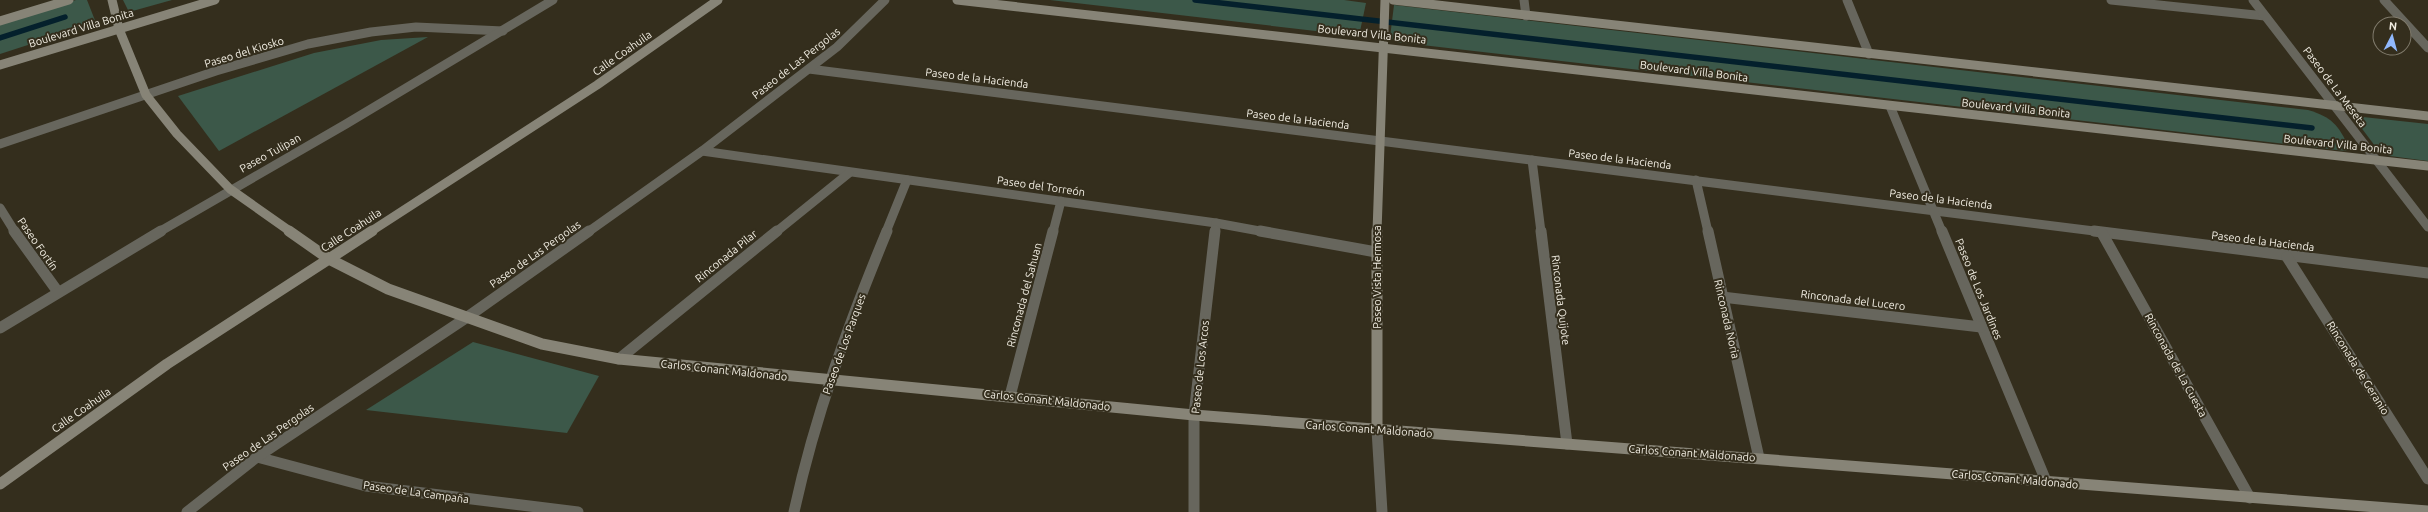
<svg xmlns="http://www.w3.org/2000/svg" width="2428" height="512" font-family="Ubuntu,sans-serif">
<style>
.green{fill:#3c5849}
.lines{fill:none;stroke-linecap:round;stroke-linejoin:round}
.stream{stroke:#04202c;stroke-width:5.5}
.street-far1{stroke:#67665d;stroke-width:9}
.street{stroke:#67665d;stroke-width:11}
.secondary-far1{stroke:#878477;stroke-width:9}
.secondary{stroke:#878477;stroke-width:11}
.labels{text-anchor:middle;stroke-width:4;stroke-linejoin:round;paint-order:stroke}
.street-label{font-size:11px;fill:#f2eee3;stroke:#342e1d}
</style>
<rect width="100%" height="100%" fill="#342e1d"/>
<!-- green -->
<g class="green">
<polygon points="76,0 87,0 96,23 0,54 0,23"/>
<polygon points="123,0 172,0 129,12"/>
<polygon points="1050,0 1344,0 1366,3 1359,36"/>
<path d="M1394 5 2308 110C2332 117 2338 125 2349 147L2346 151 1396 42 1390 37Z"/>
<polygon points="428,37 219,151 178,96 314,53 381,40"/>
<polygon points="2363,117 2428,124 2428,161 2390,156 2378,150 2357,122"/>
<polygon points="473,342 599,376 567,433 366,410"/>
</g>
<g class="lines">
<!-- stream -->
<g class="stream">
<polyline points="1195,0 2312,128"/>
<polyline points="0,38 65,17"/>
</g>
<!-- street-far1 -->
<g class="street-far1">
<polyline points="1524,0 1526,16"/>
<polyline points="1847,0 1869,54"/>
<polyline points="2111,0 2265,16"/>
<polyline points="2253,0 2428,227"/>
<polyline points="2384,0 2428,48"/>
<polyline points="809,69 2102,232"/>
<polyline points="1890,106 1942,232"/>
<polyline points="0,144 216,71 308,44 371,32 416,27 503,31"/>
<polyline points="702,151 1216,223 1265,232"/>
<polyline points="1532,160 1541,232"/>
<polyline points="1696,180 1708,232"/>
<polyline points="0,208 15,232"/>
<polyline points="159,232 346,124 553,0"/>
<polyline points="588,232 702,151 837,47 885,0"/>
<polyline points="776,232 849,173"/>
<polyline points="886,232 907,180"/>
<polyline points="1053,232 1061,201"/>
<polyline points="1215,232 1216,223"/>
</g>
<!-- street -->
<g class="street">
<polyline points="14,231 58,292"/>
<polyline points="1260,231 1376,252"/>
<polyline points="1541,231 1567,444"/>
<polyline points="1708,231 1759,458"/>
<polyline points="1942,231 2046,481"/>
<polyline points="2094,231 2428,273"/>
<polyline points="2102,233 2250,498"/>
<polyline points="2287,257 2428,479"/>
<polyline points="1722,297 1981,327"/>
<polyline points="0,328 161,231"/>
<polyline points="619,359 777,231"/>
<polyline points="1010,396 1053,231"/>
<polyline points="1377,430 1382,512"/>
<polyline points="257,457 366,486 578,512"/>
<polyline points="187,512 257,457 466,318 589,231"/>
<path d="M794 512C815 415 849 323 887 231"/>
<polyline points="1194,512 1194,415 1215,231"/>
</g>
<!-- secondary-far1 -->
<g class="secondary-far1">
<polyline points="112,0 119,29 146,95 177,134 230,189 291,232"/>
<polyline points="957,0 2428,166"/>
<polyline points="1393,0 2428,116"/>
<polyline points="0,21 69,0"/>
<polyline points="0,65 215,0"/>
<polyline points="370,232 597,85 718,0"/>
<polyline points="1377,232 1385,0"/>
</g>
<!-- secondary -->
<g class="secondary">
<polyline points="289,231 329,259 388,289 542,344 619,359 1194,415 2428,511"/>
<polyline points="1377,231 1377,430"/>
<polyline points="0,484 167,364 372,231"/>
</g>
</g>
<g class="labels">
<!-- street labels -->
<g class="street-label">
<text transform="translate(81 28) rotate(-17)" y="4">Boulevard Villa Bonita</text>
<text transform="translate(1372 34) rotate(6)" y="4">Boulevard Villa Bonita</text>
<text transform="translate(244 52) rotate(-17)" y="4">Paseo del Kiosko</text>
<text transform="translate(622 53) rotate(-35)" y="4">Calle Coahuila</text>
<text transform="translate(796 63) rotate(-38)" y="4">Paseo de Las Pergolas</text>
<text transform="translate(1694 71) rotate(7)" y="4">Boulevard Villa Bonita</text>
<text transform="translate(977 78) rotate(7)" y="4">Paseo de la Hacienda</text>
<text transform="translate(2335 87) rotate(53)" y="4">Paseo de La Meseta</text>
<text transform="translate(2016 108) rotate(6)" y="4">Boulevard Villa Bonita</text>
<text transform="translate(1298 119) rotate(7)" y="4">Paseo de la Hacienda</text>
<text transform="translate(2338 144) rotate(6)" y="4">Boulevard Villa Bonita</text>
<text transform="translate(270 153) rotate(-29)" y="4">Paseo Tulipan</text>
<text transform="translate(1620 159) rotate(7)" y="4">Paseo de la Hacienda</text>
<text transform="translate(1041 186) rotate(8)" y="4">Paseo del Torreón</text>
<text transform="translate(1941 199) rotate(7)" y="4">Paseo de la Hacienda</text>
<text transform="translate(351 230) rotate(-33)" y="4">Calle Coahuila</text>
<text transform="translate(2263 241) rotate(7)" y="4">Paseo de la Hacienda</text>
<text transform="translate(38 244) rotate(55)" y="4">Paseo Fortín</text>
<text transform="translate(535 254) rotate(-35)" y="4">Paseo de Las Pergolas</text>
<text transform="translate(726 256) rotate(-39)" y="4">Rinconada Pilar</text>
<text transform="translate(1377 277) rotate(-90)" y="4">Paseo Vista Hermosa</text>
<text transform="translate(1979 289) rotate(68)" y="4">Paseo de Los Jardines</text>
<text transform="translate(1024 295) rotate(-75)" y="4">Rinconada del Sahuan</text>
<text transform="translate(1561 300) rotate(83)" y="4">Rinconada Quijote</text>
<text transform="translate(1853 300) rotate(7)" y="4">Rinconada del Lucero</text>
<text transform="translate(1727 319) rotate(77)" y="4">Rinconada Noria</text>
<text transform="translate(844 344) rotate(-70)" y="4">Paseo de Los Parques</text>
<text transform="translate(2176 365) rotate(61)" y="4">Rinconada de La Cuesta</text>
<text transform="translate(1200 367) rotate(-84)" y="4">Paseo de Los Arcos</text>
<text transform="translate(2358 368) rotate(58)" y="4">Rinconada de Geranio</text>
<text transform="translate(724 370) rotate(6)" y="4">Carlos Conant Maldonado</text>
<text transform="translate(1047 400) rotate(6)" y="4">Carlos Conant Maldonado</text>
<text transform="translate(81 410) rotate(-35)" y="4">Calle Coahuila</text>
<text transform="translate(1369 429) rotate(4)" y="4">Carlos Conant Maldonado</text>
<text transform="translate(268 437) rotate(-35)" y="4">Paseo de Las Pergolas</text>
<text transform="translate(1692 453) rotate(4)" y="4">Carlos Conant Maldonado</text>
<text transform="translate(2015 479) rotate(5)" y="4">Carlos Conant Maldonado</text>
<text transform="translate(416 492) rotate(8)" y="4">Paseo de La Campaña</text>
</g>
</g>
<!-- north arrow -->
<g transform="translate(2392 36) rotate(6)"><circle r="19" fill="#342e1d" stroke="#807b6c"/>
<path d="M0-3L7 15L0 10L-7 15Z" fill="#90b8fd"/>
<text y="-6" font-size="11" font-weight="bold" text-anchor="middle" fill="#f2eee3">N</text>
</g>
</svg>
